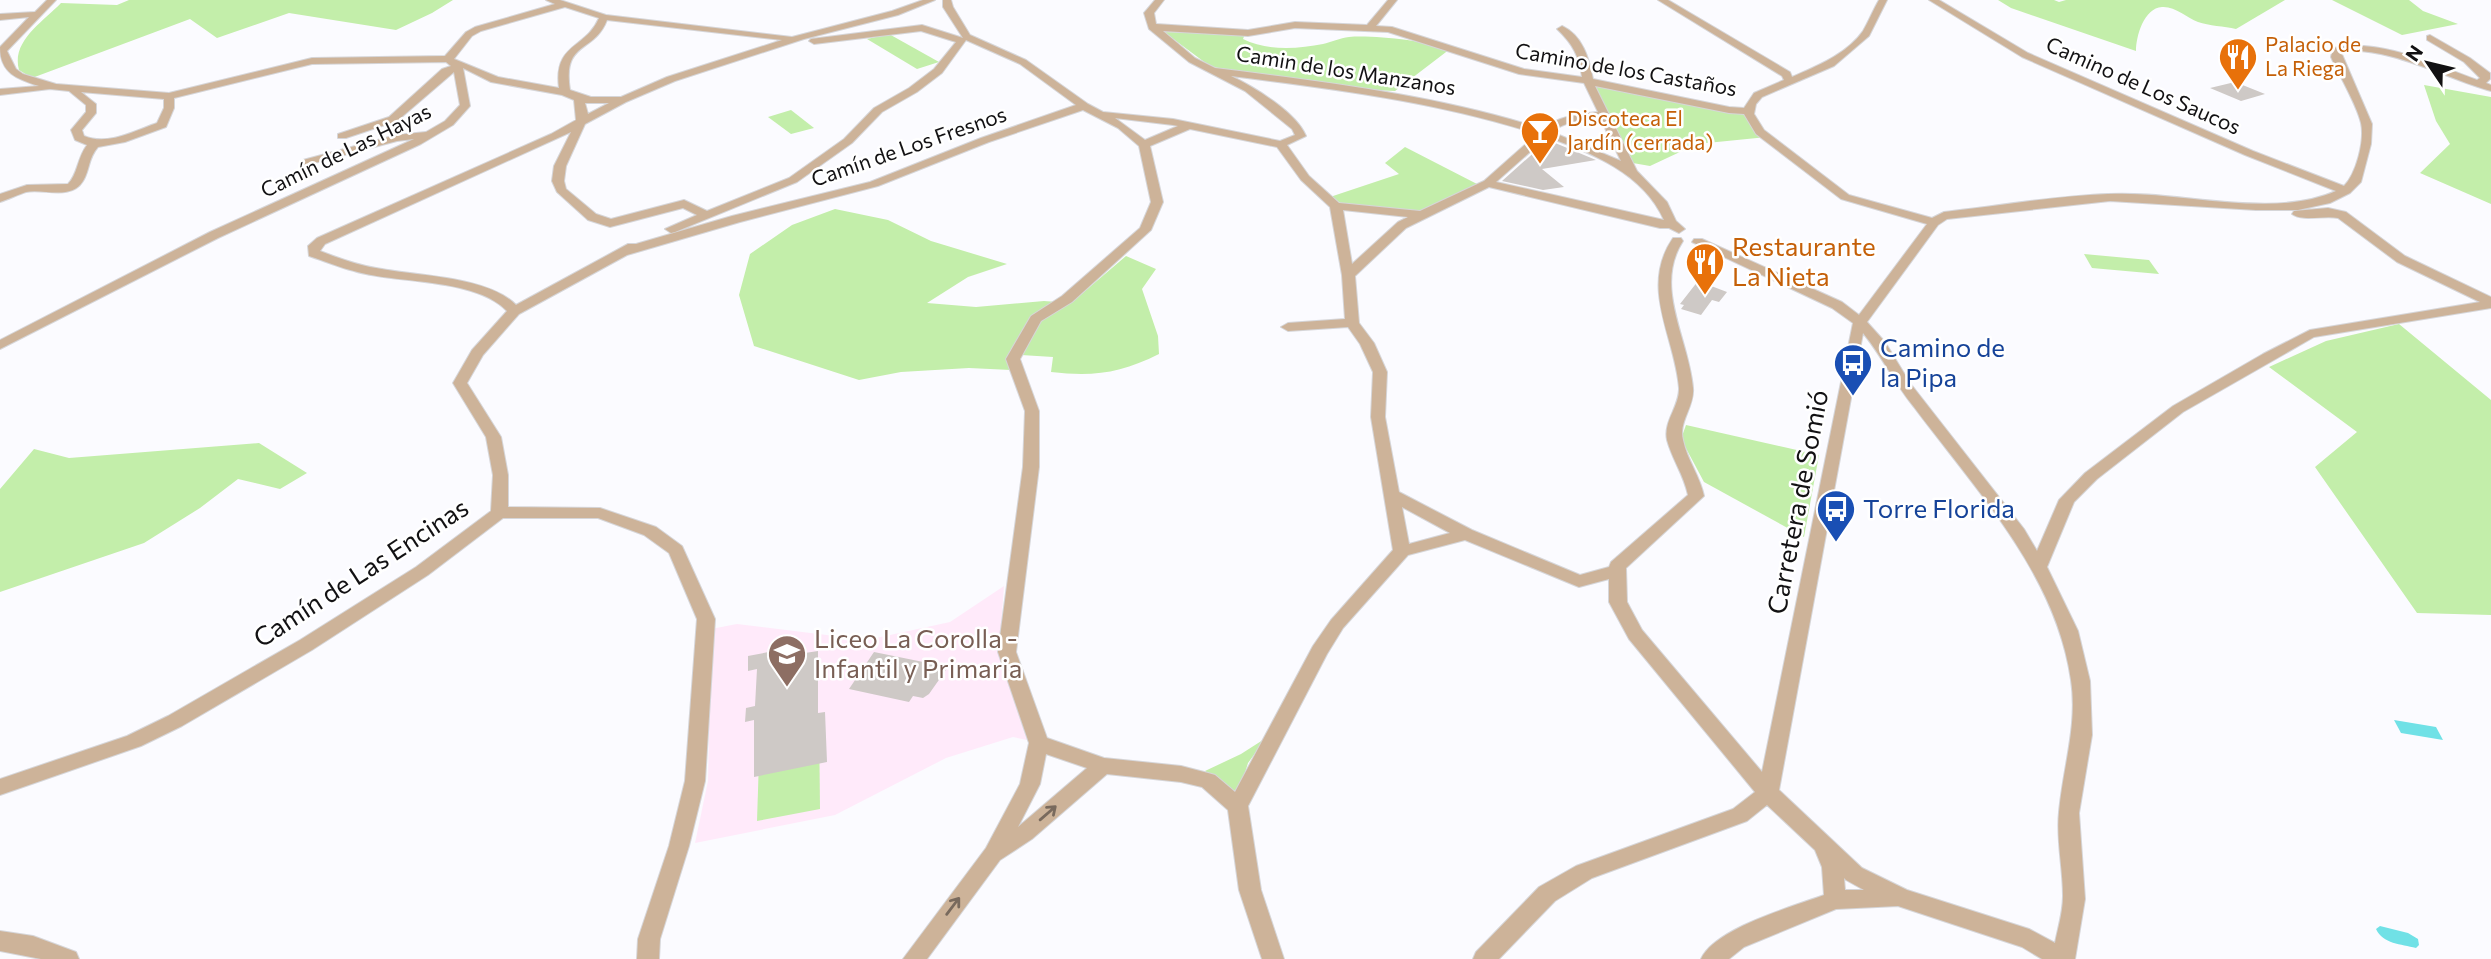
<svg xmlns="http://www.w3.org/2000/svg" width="2491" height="959" font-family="Commissioner,sans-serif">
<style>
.education{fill:#ffeafa}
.green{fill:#c3eeaa}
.water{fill:#70e1e6}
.building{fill:#cec9c6}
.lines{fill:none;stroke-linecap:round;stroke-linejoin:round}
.minor-casing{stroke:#d6d6d9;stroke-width:2}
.minor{fill:#cdb399;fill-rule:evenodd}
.oneway{stroke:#796a5d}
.labels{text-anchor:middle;stroke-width:5;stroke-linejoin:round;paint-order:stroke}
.far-food-label{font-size:21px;fill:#c56008;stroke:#fff;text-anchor:start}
.far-street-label{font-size:21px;fill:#121113;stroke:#fff}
.food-label{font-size:26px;fill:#c56008;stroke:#fff;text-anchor:start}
.transit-label{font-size:26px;fill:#164399;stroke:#fff;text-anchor:start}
.street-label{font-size:26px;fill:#121113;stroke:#fff}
.education-label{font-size:26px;fill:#785e54;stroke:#fff;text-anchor:start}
</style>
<rect width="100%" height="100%" fill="#fbfbff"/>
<!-- education -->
<polygon class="education" points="1004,586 999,654 1027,740 1013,737 946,758 835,815 695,843 708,781 711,629 737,624 867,640 950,622"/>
<!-- green -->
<g class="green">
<path d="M129 0H453L432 13 396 30 289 13 217 38 190 19 32 78 19 70C11 41 43 22 61 3L117 5Z"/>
<path d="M1998 0H2054L2059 2 2066 0H2285L2236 29C2224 26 2209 26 2198 22 2187 18 2175 6 2162 7 2144 8 2136 36 2136 51L2011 8Z"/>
<polygon points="2332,0 2409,0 2423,11 2458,24 2402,35"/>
<path d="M1164 32 1245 34 1243 39C1266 51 1298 49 1323 44 1331 42 1340 38 1349 37 1374 35 1426 41 1450 49L1395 91 1374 90 1211 67Z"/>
<polygon points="889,34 939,62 917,69 867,39"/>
<polygon points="1588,81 1748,111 1767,137 1697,144 1650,166 1627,162"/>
<polygon points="2424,85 2491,97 2491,204 2420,173 2450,144 2436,121"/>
<polygon points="791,110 814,128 791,134 768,117"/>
<polygon points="1405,147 1477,184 1423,212 1342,204 1330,197 1399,174 1385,163"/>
<path d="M835 209 888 220 931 241 1007 264 968 277 927 303 976 307 1044 301 1071 303 1126 256 1156 269 1142 289 1158 336 1159 354C1121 373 1094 377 1051 372L1053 357 1021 355 1011 370 969 368 901 372 859 380 754 346 739 295 750 254 792 225Z"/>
<polygon points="2084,254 2149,260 2159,274 2092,268"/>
<polygon points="2399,324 2491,400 2491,615 2417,613 2315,467 2357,432 2269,367 2326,341"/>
<polygon points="1686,425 1819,455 1804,537 1704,482 1681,439"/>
<polygon points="259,443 307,473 280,489 238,479 200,508 144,543 0,592 0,489 34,449 69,458"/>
<polygon points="819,718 820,809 757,821 760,729"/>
<polygon points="1266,738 1248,763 1238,795 1205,771 1241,754"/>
</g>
<!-- water -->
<g class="water">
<polygon points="2394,720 2436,727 2443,740 2401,733"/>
<path d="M2380 926 2408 933 2418 939 2419 945 2416 948C2401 944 2383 944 2376 929Z"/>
</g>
<!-- building -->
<g class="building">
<polygon points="2235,82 2265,94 2241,101 2210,88"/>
<polygon points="1548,140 1596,160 1542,169 1564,187 1543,190 1502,181"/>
<polygon points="1698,281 1727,292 1719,302 1712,300 1701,315 1681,309 1684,305 1680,304"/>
<polygon points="805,645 805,653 818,651 818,713 825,712 827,762 754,777 754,720 745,722 746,708 755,706 757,669 748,671 748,656"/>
<polygon points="874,652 948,667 929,694 923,698 913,696 909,702 849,689"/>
</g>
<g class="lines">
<!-- minor casing -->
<g class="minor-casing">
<g id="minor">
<path d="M47 0H56L7 51 16 69 23 74 56 84 169 93 312 58 445 56 466 32 475 27 555 4 546 0H560L606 15 792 37 892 11 923 0H935L898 15 804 39 675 81 626 102 585 124 566 166 564 181 566 189 596 214 611 219 684 200 707 211 789 178 844 139 874 108 909 88 934 69 956 42 921 31 814 44 809 41 811 39 922 25 963 38 943 7V0H951L953 7 970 35 1026 60 1088 104 1103 112 1173 119 1280 141 1295 135 1292 129 1245 91 1189 62 1149 29 1144 13 1155 0H1164L1154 13 1156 24 1248 30 1295 22 1367 25 1388 0H1397L1376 26 1392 27 1524 69 1582 77C1579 56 1573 44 1557 29L1562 26C1583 36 1589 58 1593 79L1729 107 1744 108 1754 93 1784 80 1782 76 1658 0H1668L1790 72 1792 77C1817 66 1847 54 1863 31 1869 21 1873 10 1879 0H1887L1869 36 1834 66 1762 97 1756 104 1754 114 1764 130 1849 195 1932 218 1944 212C1998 206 2054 196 2108 194 2178 190 2271 220 2336 191L2245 155 2022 57 1929 0H1939L2028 53 2253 151 2344 186C2356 174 2365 141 2361 123 2357 105 2339 75 2331 57L2333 48C2380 38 2433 64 2477 80L2480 78 2464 62 2427 40V36L2430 35 2470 58 2490 73V79L2486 83 2491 85V91C2446 79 2388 45 2341 52L2372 124 2371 144 2361 182 2350 193 2330 203 2298 210H2256L2110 201 1947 219 1938 225 1867 322 1885 342 1910 383 2024 529 2037 551 2059 500 2085 473 2173 406 2263 354 2310 330 2480 302 2397 262 2338 218C2324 215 2303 222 2292 214L2294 211 2328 208 2346 212 2405 256 2491 297V308L2314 337 2183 412 2097 479 2074 502 2047 567 2078 631 2090 681 2092 735 2079 813 2085 899 2075 959H2042L2022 947 1898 906 1836 909 1744 947 1729 959H1701C1715 928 1792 907 1824 895L1822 867 1815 850 1767 805 1747 821 1592 878 1555 901 1499 959H1473L1476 952 1539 887 1576 866 1733 809 1755 792 1629 639 1609 602V579L1579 587 1465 540 1408 555 1343 628 1327 654 1248 806 1261 890 1284 959H1262L1239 890 1228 810 1202 787 1181 782 1107 774 1032 839 1000 860 927 959H903L986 848 1020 784 1029 743 998 652 1023 467 1025 411 1006 359 1031 316 1062 296 1140 228 1151 202 1139 146 1118 128 1083 110 989 142 878 186 740 222 627 255 519 314 483 355 467 383 501 437 508 475V507L600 508 656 527 682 546 715 619 705 781 689 846 660 939 659 959H637L638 939 669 846 685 781 697 619 669 553 644 535 598 518H503L428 575 312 650 182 726 141 746 0 795V779L127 736 168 716 300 640 416 567 491 511 493 475 486 437 453 383 472 350 507 311C478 280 406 283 366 274 346 270 327 262 309 256L308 246 317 238 551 134 576 120 574 100 562 95 491 82 463 68 470 106 453 125 421 144 218 238 0 349V340L210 232 414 139 397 141 307 165 303 164V160L396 135 426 132 445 121 460 105 454 72 397 121 346 138H338V134L389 117 442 69 451 66 446 62 312 64 174 98V108L166 127 125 142 98 147C88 158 90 170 83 181 71 201 43 188 26 192 17 195 9 199 0 202V194L27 185 68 184C78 174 77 158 87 145L75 140 71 130 86 112V105L69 91 50 89 0 95V89L39 86C17 79 0 73 0 47L29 17 0 20V14L35 12ZM565 7 599 18C586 49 553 43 559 88L498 77 454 59 472 36 481 31ZM607 20 782 40 667 77 621 97H591L570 90C562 40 594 54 607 20ZM1295 28 1388 32 1519 74 1584 83 1598 112C1579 114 1558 116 1543 129 1437 95 1325 82 1215 68L1195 58 1163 31 1248 36ZM966 40 1020 64 1076 105 981 138 870 182 732 216 636 244H628L516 305C488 276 415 276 376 268 357 265 338 258 320 251L325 244 571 132 554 166 552 181 557 192 588 220 610 227 683 208 697 215 665 229 671 233 675 232 797 182 852 143 882 112 917 92 942 73ZM1231 76C1334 89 1438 102 1537 134L1484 181 1420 211 1339 203 1309 176 1287 145 1306 136C1296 112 1254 87 1231 76ZM1595 86 1729 113 1744 114 1756 134 1841 199 1927 224 1859 315 1842 302 1702 239H1694L1692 242 1832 308 1853 323 1762 772 1642 630 1627 602 1626 568 1704 496C1700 476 1687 460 1683 440 1678 422 1695 406 1693 388 1689 339 1653 287 1683 241L1681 238H1673C1639 288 1675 336 1679 388 1680 406 1663 421 1667 440 1672 459 1684 475 1688 495L1611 562 1609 567 1580 575 1472 530 1399 492 1385 417 1387 372 1374 343 1359 323 1355 276 1406 228 1489 187 1660 228H1669L1679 233 1685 229 1676 221 1667 202 1637 171ZM81 92 164 99V108L157 123C134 131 108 146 84 136L82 130 96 113V104ZM585 103H609L588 114ZM1115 118 1173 125 1178 126 1145 140ZM1600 118 1621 161 1552 132C1565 121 1584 120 1600 118ZM1190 129 1277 147 1301 180 1330 207 1342 275 1345 319 1288 323 1281 327 1288 331 1348 327 1360 344 1373 372 1371 417 1393 550 1331 620 1313 646 1235 792 1215 775 1208 773 1181 766 1104 758 1047 738 1016 652 1039 467V411L1020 359 1041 321 1072 302 1151 230 1163 202 1150 146ZM1547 137C1592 153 1643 173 1664 220L1496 182ZM1343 210 1408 217 1398 222 1352 264ZM1863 333C1882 356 1895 384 1914 407 1976 490 2056 574 2071 680 2078 725 2063 767 2059 812 2056 839 2063 868 2063 896 2063 912 2058 928 2055 943L2029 929 1907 890 1862 868 1779 790ZM1402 507 1450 533 1409 544ZM1046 754 1087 768 1018 827 1040 784ZM1844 878 1846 880 1864 890H1845Z"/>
<polygon points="0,931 33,936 76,952 79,959 41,959 0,951"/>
</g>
</g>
<!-- minor -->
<use href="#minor" class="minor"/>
</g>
<!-- one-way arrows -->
<defs><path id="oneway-shaft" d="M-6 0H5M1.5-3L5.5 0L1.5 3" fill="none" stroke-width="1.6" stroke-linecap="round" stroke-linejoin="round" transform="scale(1.75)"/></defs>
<g class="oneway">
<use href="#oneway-shaft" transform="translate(1048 813) rotate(-41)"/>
<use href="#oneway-shaft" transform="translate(953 906) rotate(-53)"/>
</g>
<!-- icons -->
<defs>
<g id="restaurant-pin" transform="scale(2.0125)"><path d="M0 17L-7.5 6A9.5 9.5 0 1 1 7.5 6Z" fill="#e8710a" stroke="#fff"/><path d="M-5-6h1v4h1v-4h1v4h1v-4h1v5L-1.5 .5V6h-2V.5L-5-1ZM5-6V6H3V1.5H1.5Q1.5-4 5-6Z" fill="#fff"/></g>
<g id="bar-pin" transform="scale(2.0125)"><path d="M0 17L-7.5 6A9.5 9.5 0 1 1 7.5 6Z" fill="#e8710a" stroke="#fff"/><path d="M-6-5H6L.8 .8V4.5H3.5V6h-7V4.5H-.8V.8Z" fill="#fff"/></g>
<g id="bus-pin" transform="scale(2.0125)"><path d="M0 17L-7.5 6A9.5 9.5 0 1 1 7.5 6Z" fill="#1a4fb4" stroke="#fff"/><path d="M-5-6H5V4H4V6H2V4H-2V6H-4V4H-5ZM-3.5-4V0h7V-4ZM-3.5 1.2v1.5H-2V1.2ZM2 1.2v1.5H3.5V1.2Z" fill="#fff"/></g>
<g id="school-pin" transform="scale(2.0125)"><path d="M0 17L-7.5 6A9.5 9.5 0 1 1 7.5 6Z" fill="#8d6e63" stroke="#fff"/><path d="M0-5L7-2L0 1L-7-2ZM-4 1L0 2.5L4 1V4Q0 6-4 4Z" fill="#fff"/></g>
</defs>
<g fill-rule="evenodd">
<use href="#restaurant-pin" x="2238" y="57"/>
<use href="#bar-pin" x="1540" y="131"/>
<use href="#restaurant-pin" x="1705" y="262"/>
<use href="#bus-pin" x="1853" y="363"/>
<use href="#bus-pin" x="1836" y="509"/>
<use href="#school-pin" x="787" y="654"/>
</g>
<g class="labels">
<!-- far-food labels -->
<g class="far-food-label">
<text x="2265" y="52">Palacio de<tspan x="2265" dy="24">La Riega</tspan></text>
<text x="1567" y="126">Discoteca El<tspan x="1567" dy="24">Jardín (cerrada)</tspan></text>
</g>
<!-- far-street labels -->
<g class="far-street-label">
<text transform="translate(1626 70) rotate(10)" y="7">Camino de los Castaños</text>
<text transform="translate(1346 71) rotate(9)" y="7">Camin de los Manzanos</text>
<text transform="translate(2143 86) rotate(24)" y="7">Camino de Los Saucos</text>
<text transform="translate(909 147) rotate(-19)" y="7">Camín de Los Fresnos</text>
<text transform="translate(346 151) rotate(-26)" y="7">Camín de Las Hayas</text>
</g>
<!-- food labels -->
<g class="food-label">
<text x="1732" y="256">Restaurante<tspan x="1732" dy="30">La Nieta</tspan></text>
</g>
<!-- transit labels -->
<g class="transit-label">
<text x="1880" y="357">Camino de<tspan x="1880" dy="30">la Pipa</tspan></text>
<text x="1863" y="518">Torre Florida</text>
</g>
<!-- street labels -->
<g class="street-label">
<text transform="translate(1798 502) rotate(-79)" y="9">Carretera de Somió</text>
<text transform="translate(361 573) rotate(-33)" y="9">Camín de Las Encinas</text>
</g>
<!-- education labels -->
<g class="education-label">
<text x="814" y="648">Liceo La Corolla -<tspan x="814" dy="30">Infantil y Primaria</tspan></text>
</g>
</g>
<!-- north arrow -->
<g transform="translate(2428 63) rotate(305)" stroke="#ffffff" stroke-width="5" paint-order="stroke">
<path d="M0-5L12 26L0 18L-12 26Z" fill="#121113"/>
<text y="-10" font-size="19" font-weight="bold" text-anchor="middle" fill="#121113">N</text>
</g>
</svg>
